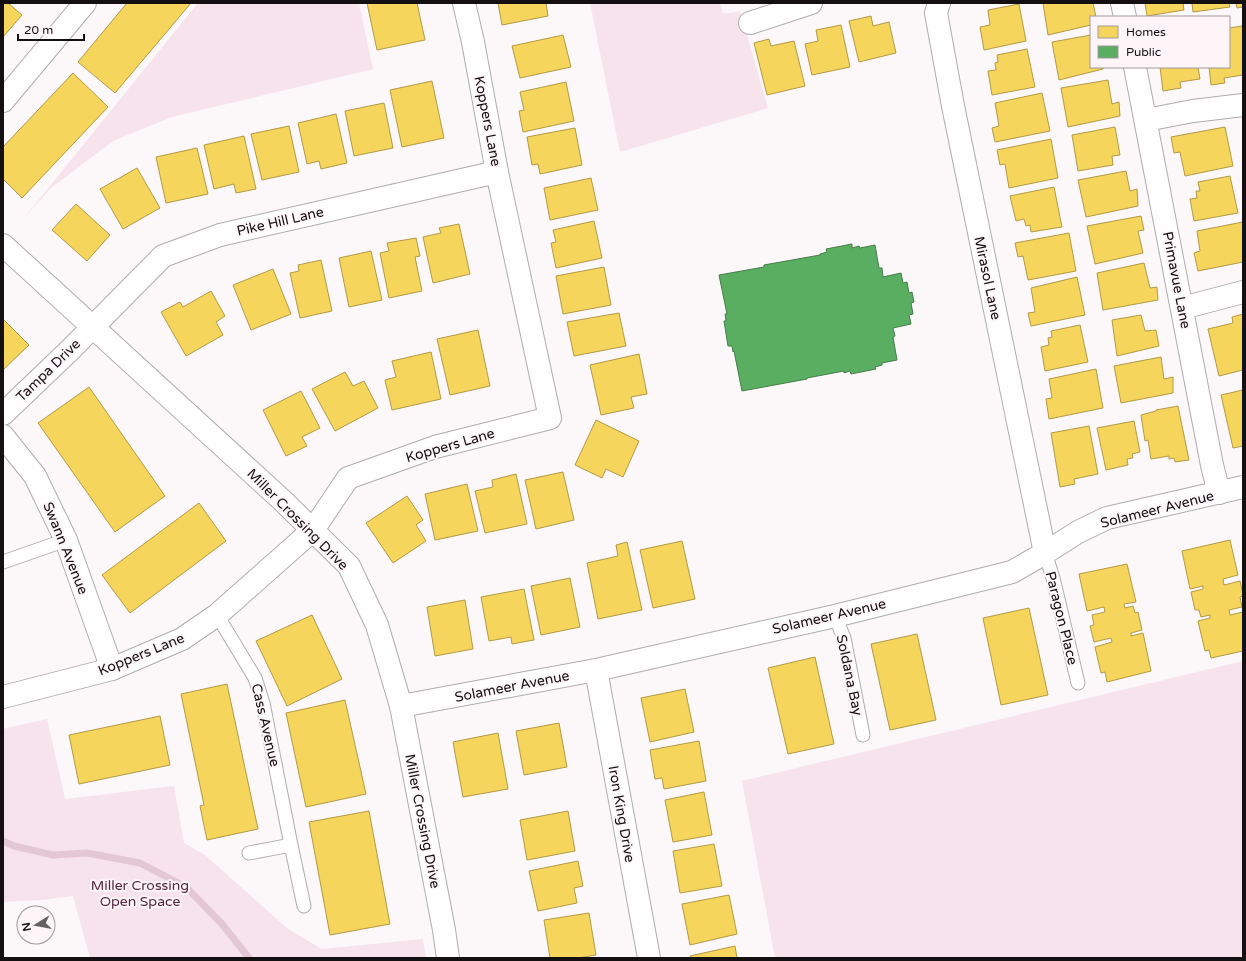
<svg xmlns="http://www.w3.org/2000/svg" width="1246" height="961" font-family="'Varela Round',sans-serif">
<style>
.green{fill:#f7e3ec}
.homes{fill:#f6d55c;stroke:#b29a46}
.public{fill:#5aae61;stroke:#457e49}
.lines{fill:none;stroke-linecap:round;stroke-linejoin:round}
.stream{stroke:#e4c7d4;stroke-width:7}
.service-casing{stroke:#b0acae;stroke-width:15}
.minor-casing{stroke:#b0acae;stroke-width:24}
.tertiary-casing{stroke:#b0acae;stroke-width:24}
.service{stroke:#fffefe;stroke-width:13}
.minor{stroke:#fffefe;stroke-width:22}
.tertiary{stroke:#fffefe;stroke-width:22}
.labels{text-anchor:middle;stroke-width:4;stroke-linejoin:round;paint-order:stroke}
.street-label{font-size:14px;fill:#140f11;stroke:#fef5f9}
.park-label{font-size:14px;fill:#56263f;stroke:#fef5f9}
</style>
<rect width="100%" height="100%" fill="#fcf7f9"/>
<!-- green -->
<g class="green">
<polygon points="198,3 359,3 373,69 172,117 113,141 51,188 24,218"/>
<polygon points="590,3 720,3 723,14 740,11 768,108 620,152"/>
<polygon points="1243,661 1243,958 775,958 742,781"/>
<polygon points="47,719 65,799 174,786 184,843 205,855 288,929 322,949 423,939 426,958 90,958 73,896 42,900 3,902 3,729"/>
</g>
<!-- homes -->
<g class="homes">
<polygon points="3,3 8,3 22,15 3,37"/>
<polygon points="127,3 191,3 115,93 78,62"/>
<polygon points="367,3 417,3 425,40 377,50"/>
<polygon points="498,3 546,3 548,16 502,25"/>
<polygon points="1043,3 1093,3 1096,17 1091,17 1091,25 1048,35"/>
<polygon points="1145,3 1183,3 1184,10 1147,16"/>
<polygon points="1192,3 1229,3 1230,7 1193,12"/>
<polygon points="1236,3 1243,3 1243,7 1237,8"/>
<polygon points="1019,4 1026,41 984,50 980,27 990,25 988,10"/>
<polygon points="871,16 873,26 889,22 896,53 859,62 849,21"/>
<polygon points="841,25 850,67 812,75 805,44 818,41 816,30"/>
<polygon points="1242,26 1243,34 1243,75 1224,78 1225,83 1211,85 1209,67 1229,67 1229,28"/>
<polygon points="563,35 571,67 520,78 512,46"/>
<polygon points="1091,35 1091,67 1103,67 1103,69 1059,80 1052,42"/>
<polygon points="769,39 771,46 794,41 805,86 767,95 754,43"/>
<polygon points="1027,49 1035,87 992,95 988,71 996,70 995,63 998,62 997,55"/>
<polygon points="1160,67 1198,67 1200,79 1180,82 1181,88 1163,91"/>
<polygon points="73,73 108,107 22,198 3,179 3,147"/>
<polygon points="1108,80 1112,104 1119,102 1120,116 1068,127 1061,88"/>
<polygon points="432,81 444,138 402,147 390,90"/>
<polygon points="566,82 574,121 523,132 519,111 524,110 520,92"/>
<polygon points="1042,93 1050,131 995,142 992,128 999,126 995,103"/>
<polygon points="384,103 393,148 354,156 345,111"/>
<polygon points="336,114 347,163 321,169 319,161 307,164 298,123"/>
<polygon points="289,126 299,172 262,180 251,134"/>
<polygon points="1115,127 1120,155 1112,156 1113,165 1078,171 1072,135"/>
<polygon points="1225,127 1233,166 1185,176 1180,152 1174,153 1171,137"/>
<polygon points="575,128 582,165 540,174 538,164 532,165 527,137"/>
<polygon points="244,136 256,189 236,193 234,184 214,189 204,145"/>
<polygon points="1051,139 1058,178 1009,188 1005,164 1000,165 997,150"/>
<polygon points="197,148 208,194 166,203 156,157"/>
<polygon points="137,168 160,208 123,229 100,189"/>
<polygon points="1126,171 1130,191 1137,189 1138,206 1086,217 1078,180"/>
<polygon points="1230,176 1238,213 1194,221 1190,199 1197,198 1196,191 1200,191 1198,182"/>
<polygon points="591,178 598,210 550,220 544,188"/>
<polygon points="1054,187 1062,227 1031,232 1030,225 1026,226 1024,219 1016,221 1010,196"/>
<polygon points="76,204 110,235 87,261 52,230"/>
<polygon points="1141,216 1144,230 1138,231 1143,253 1095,264 1087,226"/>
<polygon points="594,221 602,258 556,268 551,243 556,242 553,230"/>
<polygon points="1243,222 1243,262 1198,271 1194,253 1200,251 1197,231"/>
<polygon points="459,224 470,274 433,283 423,237 441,233 439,228"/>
<polygon points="1069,233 1076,271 1028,280 1023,256 1018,257 1015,243"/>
<polygon points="416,238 420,256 415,257 422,291 389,298 380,253 389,251 387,243"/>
<polygon points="371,251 382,300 349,307 339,258"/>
<polygon points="321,260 332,311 300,318 290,273 299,271 298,265"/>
<polygon points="1144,263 1150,288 1157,287 1158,300 1103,310 1097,273"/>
<polygon points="604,267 611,305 563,314 556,276"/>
<polygon points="273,269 291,314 251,330 233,285"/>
<polygon points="1077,277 1085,315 1031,326 1028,313 1035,312 1031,288"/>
<polygon points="211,291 225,316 216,322 223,335 186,356 161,312 180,302 183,307"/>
<polygon points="619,313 626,346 574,356 567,322"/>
<polygon points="1243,314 1243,370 1219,376 1208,329 1233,323 1232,317"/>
<polygon points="1141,315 1145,331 1156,330 1159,346 1117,356 1112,320"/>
<polygon points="3,319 29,345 3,370"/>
<polygon points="1080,325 1088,362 1045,371 1041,347 1049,345 1048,338 1052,337 1051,331"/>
<polygon points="478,330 490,386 450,395 437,339"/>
<polygon points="431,352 441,399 392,410 385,380 396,377 392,361"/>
<polygon points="639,354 647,394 631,397 634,408 601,415 590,365"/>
<polygon points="1161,357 1164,379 1173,377 1173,393 1121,403 1114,366"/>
<polygon points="1096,369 1103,408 1049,419 1046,399 1052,398 1049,379"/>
<polygon points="345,372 353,386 364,381 378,408 335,431 312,389"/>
<polygon points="89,387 165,496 115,532 38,423"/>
<polygon points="1243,390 1243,446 1233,448 1221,395"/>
<polygon points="301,391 320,428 302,437 307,446 286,456 263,410"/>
<polygon points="1178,406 1189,460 1175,462 1174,458 1169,459 1169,456 1151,459 1148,440 1145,441 1141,415 1156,411 1156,410"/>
<polygon points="596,420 639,441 623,477 606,469 602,478 575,465"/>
<polygon points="1134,421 1140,452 1132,454 1133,458 1127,459 1128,465 1106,470 1097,428"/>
<polygon points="1089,426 1098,474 1074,479 1075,484 1060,487 1051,433"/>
<polygon points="563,472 574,520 536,529 525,480"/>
<polygon points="516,474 527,524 485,533 475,491 493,487 492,480"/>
<polygon points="467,484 478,531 435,540 425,494"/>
<polygon points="407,496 423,520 416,525 426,541 393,563 366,523"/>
<polygon points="199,503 226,541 130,613 102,575"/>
<polygon points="1230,540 1238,575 1223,579 1224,585 1240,581 1243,594 1243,596 1240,597 1242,607 1229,610 1230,615 1243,612 1243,651 1211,658 1209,650 1205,651 1198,621 1210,618 1210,615 1201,617 1199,610 1195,610 1191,592 1203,589 1203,586 1190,589 1182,551"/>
<polygon points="682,541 695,599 653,608 640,550"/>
<polygon points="627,542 642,610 598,619 587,563 618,556 616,545"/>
<polygon points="1127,564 1136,602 1124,604 1125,608 1133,606 1135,613 1138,612 1142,630 1131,633 1131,636 1143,633 1151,671 1107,682 1105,672 1101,673 1095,647 1112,642 1111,638 1094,642 1090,626 1094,625 1092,615 1105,612 1104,607 1087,611 1079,574"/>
<polygon points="570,578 580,627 541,635 531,586"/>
<polygon points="524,589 534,640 512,644 511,637 489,641 481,597"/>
<polygon points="465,600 473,649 435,656 427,607"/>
<polygon points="1029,608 1048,695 1001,705 983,618"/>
<polygon points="312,615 342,679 287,706 256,641"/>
<polygon points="917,634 936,720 890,730 871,644"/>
<polygon points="815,657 834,744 788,754 768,668"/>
<polygon points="227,684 258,829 207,840 200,806 204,805 181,694"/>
<polygon points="685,689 694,732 650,742 641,698"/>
<polygon points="345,700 366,794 306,807 286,713"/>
<polygon points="160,716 170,765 79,784 69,735"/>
<polygon points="559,723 567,767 524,775 516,731"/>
<polygon points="498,733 508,789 463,797 453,742"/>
<polygon points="699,741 706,781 664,789 662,778 655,779 650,750"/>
<polygon points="704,792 712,835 673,842 665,800"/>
<polygon points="369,811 390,924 330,935 309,822"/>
<polygon points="568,811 575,851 527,860 520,820"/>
<polygon points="714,844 722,886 680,893 673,851"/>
<polygon points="578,861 583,886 574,888 577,903 538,911 529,871"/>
<polygon points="729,895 737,934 690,945 682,904"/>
<polygon points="589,913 596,955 578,958 550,958 544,920"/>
<polygon points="735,946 737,958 691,958 690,956"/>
</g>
<!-- public -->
<polygon class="public" points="852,244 852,248 859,246 860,248 875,245 879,268 882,268 883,277 901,273 903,283 907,282 909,293 912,292 914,302 911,303 913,314 909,315 911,324 893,328 895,336 893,337 897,360 882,363 882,365 875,367 876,369 851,374 850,371 844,373 844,371 807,378 807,379 742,391 734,351 733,352 732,346 728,346 724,321 726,321 725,314 727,314 719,275 764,267 764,265 820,255 820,254 827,252 826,249"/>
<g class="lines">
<!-- stream -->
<polyline class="stream" points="3,841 14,846 53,855 87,853 140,863 186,887 222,924 249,958"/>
<!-- service casing -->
<g class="service-casing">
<g id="service">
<polyline points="1045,553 1053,578 1078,683"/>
<polyline points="3,562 66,540"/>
<polyline points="217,615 255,678 263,703 291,845 304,906"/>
<polyline points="835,616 844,638 863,735"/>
<polyline points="249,853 291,845"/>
</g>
</g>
<!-- minor casing -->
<g class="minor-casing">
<g id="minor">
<polyline points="939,3 936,13 953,106 1045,553"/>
<polyline points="1122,3 1125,17"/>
<polyline points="750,23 811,3"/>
<polyline points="1135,67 1212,465 1219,493"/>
<polyline points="3,101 85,3"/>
<polyline points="1146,120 1193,111 1243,105"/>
<polyline points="1182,308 1243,292"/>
<polyline points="3,414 70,350 163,256 220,235 497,172"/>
<polyline points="3,436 35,476 66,540 112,669"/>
<polyline points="596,670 649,958"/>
<polyline points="3,697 112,669 182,639 217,615 313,530 348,478 435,447 550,418 497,172 473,42 464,3"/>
<polyline points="401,706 596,670 835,616 1012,572 1045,553 1078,532 1107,518 1243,487"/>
</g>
</g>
<!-- tertiary casing -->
<g class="tertiary-casing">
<polyline id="tertiary" points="3,245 283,501 349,566 377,625 401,706 444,930 448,958"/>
</g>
<!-- service -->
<use href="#service" class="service"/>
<!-- minor -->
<use href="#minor" class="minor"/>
<!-- tertiary -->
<use href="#tertiary" class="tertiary"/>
</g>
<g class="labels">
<!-- street labels -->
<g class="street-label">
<text transform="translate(488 121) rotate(79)" y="5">Koppers Lane</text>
<text transform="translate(280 221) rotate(-13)" y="5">Pike Hill Lane</text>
<text transform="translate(988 278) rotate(78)" y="5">Mirasol Lane</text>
<text transform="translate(1177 280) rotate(79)" y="5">Primavue Lane</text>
<text transform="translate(48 370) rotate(-44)" y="5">Tampa Drive</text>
<text transform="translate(450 445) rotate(-16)" y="5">Koppers Lane</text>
<text transform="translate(1157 509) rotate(-14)" y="5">Solameer Avenue</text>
<text transform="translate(298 519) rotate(45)" y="5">Miller Crossing Drive</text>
<text transform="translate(66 548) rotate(68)" y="5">Swann Avenue</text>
<text transform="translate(829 616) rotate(-13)" y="5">Solameer Avenue</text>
<text transform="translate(1062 618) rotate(76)" y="5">Paragon Place</text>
<text transform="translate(141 654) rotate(-22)" y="5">Koppers Lane</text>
<text transform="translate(850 675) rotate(78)" y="5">Soldana Bay</text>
<text transform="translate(512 686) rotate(-11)" y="5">Solameer Avenue</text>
<text transform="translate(266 725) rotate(77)" y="5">Cass Avenue</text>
<text transform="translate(622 814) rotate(80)" y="5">Iron King Drive</text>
<text transform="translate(423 821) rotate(79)" y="5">Miller Crossing Drive</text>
</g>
<!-- park labels -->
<g class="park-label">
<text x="140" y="890">Miller Crossing<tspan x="140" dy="16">Open Space</tspan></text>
</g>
</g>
<!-- border -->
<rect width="1246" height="961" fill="none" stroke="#140f11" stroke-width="8"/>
<!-- legend -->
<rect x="1090" y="16" width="140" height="52" fill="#fef5f9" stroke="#a0999c"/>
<rect x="1098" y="26" width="20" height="12" fill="#f6d55c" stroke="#a0999c"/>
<text x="1126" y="36" font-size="12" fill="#140f11">Homes</text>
<rect x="1098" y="46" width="20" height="12" fill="#5aae61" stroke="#a0999c"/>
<text x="1126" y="56" font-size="12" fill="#140f11">Public</text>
<!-- north arrow -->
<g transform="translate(36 925) rotate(259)"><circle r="19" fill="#fef5f9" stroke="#a0999c"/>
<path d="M0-3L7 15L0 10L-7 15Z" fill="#656062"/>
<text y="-6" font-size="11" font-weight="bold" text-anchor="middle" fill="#140f11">N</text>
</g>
<!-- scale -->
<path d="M18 34v6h66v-6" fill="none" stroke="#140f11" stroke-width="2"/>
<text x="24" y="34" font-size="12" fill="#140f11" stroke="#fef5f9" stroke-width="3" paint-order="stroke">20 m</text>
</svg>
